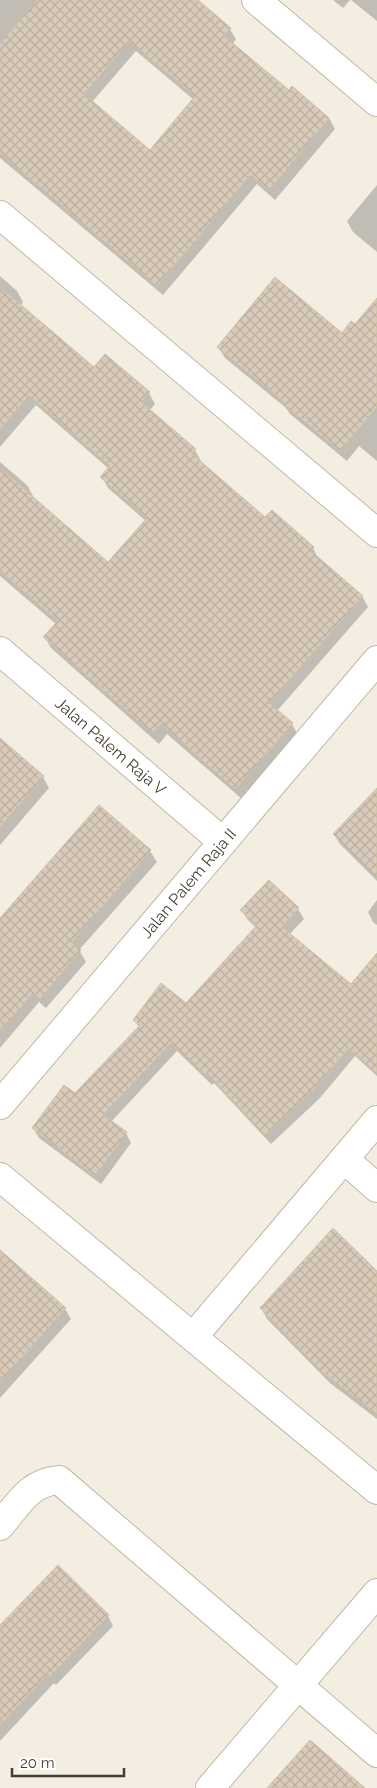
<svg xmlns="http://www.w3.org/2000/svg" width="377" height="1788" font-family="Raleway,sans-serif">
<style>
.shadow{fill:#0003;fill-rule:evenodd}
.building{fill:url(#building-cross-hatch);stroke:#d1c0a9;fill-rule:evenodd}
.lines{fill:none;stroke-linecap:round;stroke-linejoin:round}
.minor-casing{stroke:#c2b8a7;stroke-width:30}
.minor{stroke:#fff;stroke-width:28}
.labels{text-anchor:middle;stroke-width:4;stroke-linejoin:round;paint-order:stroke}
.street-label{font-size:16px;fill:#453d32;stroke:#fff}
</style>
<defs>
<pattern id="building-cross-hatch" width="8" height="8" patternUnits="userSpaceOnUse" patternTransform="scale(1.25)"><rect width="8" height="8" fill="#d9cbba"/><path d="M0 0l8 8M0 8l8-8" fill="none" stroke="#bcafa0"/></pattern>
</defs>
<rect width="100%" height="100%" fill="#f3ede2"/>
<!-- shadow -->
<g class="shadow">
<path d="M0 0H196L230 29 236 39 232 45 289 92 329 118 335 129 275 200 257 184 163 295 0 158ZM136 51 194 100 151 152 92 102Z"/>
<polygon points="333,0 350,0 343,8"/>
<polygon points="351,0 377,0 377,21"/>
<polygon points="377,185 377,252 353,232 347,221"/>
<polygon points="0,276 17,291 23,302 20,306 94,369 149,393 155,404 149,411 195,450 201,461 200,462 265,519 313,548 319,560 362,596 368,607 277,711 292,724 298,735 242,799 167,734 159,744 51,648 45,637 56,624 0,576 0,462 27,485 33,496 32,497 109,564 146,521 108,488 102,477 109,469 36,405 0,447"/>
<polygon points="377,300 377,461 359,446 347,461 290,414 286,408 225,358 218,347 342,334 355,326"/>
<polygon points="0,740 43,777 49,788 0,845"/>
<polygon points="99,807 150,851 157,862 79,950 86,962 46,1008 39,1002 0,1048 0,920"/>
<polygon points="377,814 377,881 340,844 334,834"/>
<polygon points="269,882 298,909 304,919 289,935 351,986 377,955 377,1076 355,1056 320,1098 271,1144 214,1083 212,1085 177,1051 111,1122 126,1133 131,1143 101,1184 39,1138 33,1128 75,1095 139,1028 135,1020 186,1004 256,928 248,920 242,911"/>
<polygon points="377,900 377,925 373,922 368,912"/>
<polygon points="0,1249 5,1256 65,1309 71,1319 0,1398"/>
<polygon points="377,1273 377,1419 330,1383 267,1319 261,1308"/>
<polygon points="108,1616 113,1626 56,1685 54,1683 0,1741 0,1636"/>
</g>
<!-- building -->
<g class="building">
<path d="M37 0H198L231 28 224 36 289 90 292 86 329 118 269 190 250 175 157 286 0 153V44ZM129 41 195 96 150 150 84 94Z"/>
<polygon points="275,277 342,333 351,321 355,324 377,298 377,407 340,451 282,403 283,401 217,347"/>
<polygon points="0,287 94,367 105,354 150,392 141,402 196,449 192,454 265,517 272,510 314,547 311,551 363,596 269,703 293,723 235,789 161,724 152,733 43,637 58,621 0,571 0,468 108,562 147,518 100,477 110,466 29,395 0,429"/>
<polygon points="0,738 44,776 0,827"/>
<polygon points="377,788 377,878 333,834"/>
<polygon points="99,805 151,850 72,942 81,950 40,999 33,993 0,1031 0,918"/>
<polygon points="269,880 299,908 282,927 351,984 377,953 377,1073 349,1048 315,1088 265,1135 208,1074 206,1076 171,1043 103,1115 127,1132 95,1176 32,1128 64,1085 75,1093 140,1025 133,1020 161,983 186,1003 257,925 240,910"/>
<polygon points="333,1228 377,1271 377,1414 322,1372 260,1308"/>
<polygon points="0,1250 66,1308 0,1382"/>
<polygon points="58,1565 109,1615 50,1676 48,1674 0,1725 0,1625"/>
<polygon points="310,1740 365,1788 267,1788"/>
</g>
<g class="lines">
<!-- minor casing -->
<g class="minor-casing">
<g id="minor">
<polyline points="256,0 377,102"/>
<polyline points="0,215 377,533"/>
<path id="s1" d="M0 651 223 842"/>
<path id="s2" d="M0 1105 377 660"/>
<polyline points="344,1159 377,1188"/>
<polyline points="0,1177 377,1490"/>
<polyline points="193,1337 377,1120"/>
<path d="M0 1526C18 1505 29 1482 59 1480L377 1753"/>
<polyline points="210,1788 377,1593"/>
</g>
</g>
<!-- minor -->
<use href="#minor" class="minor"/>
</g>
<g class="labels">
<!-- street labels -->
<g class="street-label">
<text dy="6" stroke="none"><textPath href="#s1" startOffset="146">Jalan Palem Raja V</textPath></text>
<text dy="6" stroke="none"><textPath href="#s2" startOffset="291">Jalan Palem Raja II</textPath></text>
</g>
</g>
<!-- scale -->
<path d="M12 1768v8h112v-8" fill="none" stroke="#453d32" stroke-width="2.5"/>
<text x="20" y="1768" font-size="15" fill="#453d32" stroke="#ffffff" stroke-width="4" paint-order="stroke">20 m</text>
</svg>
